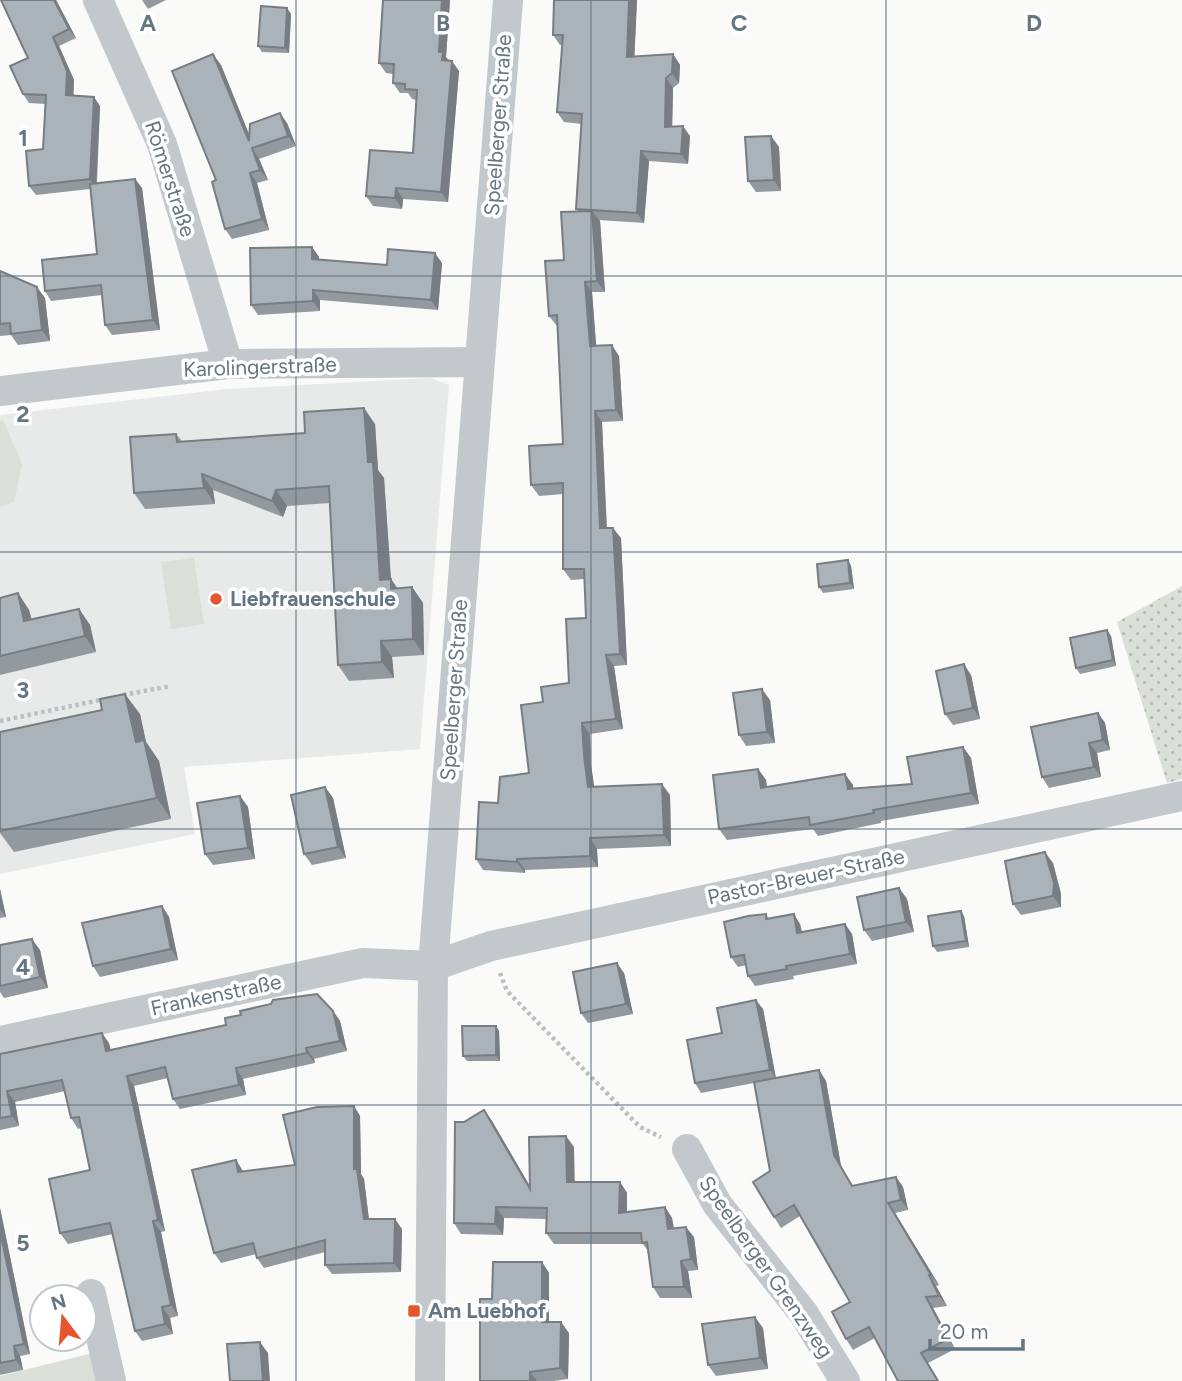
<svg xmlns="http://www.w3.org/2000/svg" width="1182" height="1381" font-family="Figtree,sans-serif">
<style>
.built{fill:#e8e9e9}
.grass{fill:url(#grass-dots)}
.green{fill:#dadfd7}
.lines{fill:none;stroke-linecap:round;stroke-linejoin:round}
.path{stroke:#bbbfc2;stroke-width:4.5;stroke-dasharray:3.5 3.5;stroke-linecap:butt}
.street{stroke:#c3c8cc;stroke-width:30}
.wall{fill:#929a9f}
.shaded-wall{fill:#777d82}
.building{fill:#aab3b9;stroke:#777d82;stroke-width:2}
.grid{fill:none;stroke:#657683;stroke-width:2;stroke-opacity:0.55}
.poi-dot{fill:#e4572e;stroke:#fff;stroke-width:2.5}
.labels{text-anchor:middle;stroke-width:7;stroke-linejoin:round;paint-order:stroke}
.street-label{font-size:21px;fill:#657683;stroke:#fff}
.poi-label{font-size:21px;font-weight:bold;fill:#657683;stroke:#fff;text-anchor:start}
.grid-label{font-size:23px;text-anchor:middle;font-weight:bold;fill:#657683;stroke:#fff;stroke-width:7;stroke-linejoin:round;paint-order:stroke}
</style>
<defs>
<pattern id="grass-dots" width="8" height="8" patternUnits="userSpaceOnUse" patternTransform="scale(1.75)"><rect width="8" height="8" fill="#dadfd7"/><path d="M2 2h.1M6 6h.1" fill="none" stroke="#b4b9b4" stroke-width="1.8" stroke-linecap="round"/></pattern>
</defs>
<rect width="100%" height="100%" fill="#fafaf8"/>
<!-- built -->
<polygon class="built" points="431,378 449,385 420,749 184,767 195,834 0,874 0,415 227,389"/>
<!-- grass -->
<polygon class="grass" points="1182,586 1182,779 1167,783 1117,622"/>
<!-- green -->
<g class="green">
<polygon points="3,420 22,464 14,502 0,507 0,421"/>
<polygon points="194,558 204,624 171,629 161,562"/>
<polygon points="97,1352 103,1381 0,1381 0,1376"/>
</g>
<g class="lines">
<!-- path -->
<g class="path">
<polyline points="123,695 171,686"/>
<polyline points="0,721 105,699"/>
<polyline points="500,973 507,991 640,1127 661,1137"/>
</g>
<!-- street -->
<g class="street">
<polyline points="98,0 162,144 228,364"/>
<polyline points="0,391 228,364 479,362"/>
<polyline points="0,1041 363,963 433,966 491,946 1182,796"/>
<polyline points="687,1149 717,1204 804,1314 845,1381"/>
<polyline points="91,1294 111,1381"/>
<polyline points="430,1381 433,966 508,0"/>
</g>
</g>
<!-- wall -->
<g class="wall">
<polygon points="1,0 56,0 76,38 59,46 74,80 73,96 100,106 97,183 135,179 142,188 160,330 112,335 105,325 102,295 51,301 45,291 97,254 90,189 36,195 29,186 43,149 45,104 29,103 23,94 28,58"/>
<polygon points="142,0 166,0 148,9"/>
<polygon points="450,0 446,57 459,71 448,202 403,199 402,209 373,206 366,196 413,153 417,100 412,99 408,93 400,93 393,83 393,74 386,73 379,63"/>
<polygon points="637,0 634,57 673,54 680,65 679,83 673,88 672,127 690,136 688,164 649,161 644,223 599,220 600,221 605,292 592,292 596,346 619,356 623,421 602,422 607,528 621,538 627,665 614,666 623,729 590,734 591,765 594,787 670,795 671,846 597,849 598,867 525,870 525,873 483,870 476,859 498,803 529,773 543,702 569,683 586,618 584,579 571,580 563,569 563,494 539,496 531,485 563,444 557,326 549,316 578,211 576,209 582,124 564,122 557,112 562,45 560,45 553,35"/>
<polygon points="291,14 289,53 262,52 258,46"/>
<polygon points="221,65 249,134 287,123 296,146 259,159 268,180 257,183 269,230 232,239 225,229 216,180"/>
<polygon points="779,147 781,191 756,192 748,181"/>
<polygon points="312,247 319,257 319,260 387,265 442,263 438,310 320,300 320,311 258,315 251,305"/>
<polygon points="0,271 45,298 50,341 18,345 11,335 0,336"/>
<polygon points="375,424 378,470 384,478 391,579 397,588 412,587 423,603 424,655 392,657 394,678 349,681 338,665 330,503 287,506 283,517 213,490 215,504 145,509 134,493 176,434 182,441 305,433"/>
<polygon points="848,560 851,566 854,589 823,593 819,587"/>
<polygon points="18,593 29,610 32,620 79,609 90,625 96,652 0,675 0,598"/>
<polygon points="1111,636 1116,666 1080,674 1076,668"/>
<polygon points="971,675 980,719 953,725 945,714"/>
<polygon points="770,700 775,743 746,746 739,735"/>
<polygon points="1098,713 1105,723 1110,750 1097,753 1101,777 1049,788 1042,777"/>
<polygon points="140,714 146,742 159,761 171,819 14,852 0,833 0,732"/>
<polygon points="963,747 971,758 979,804 881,821 881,823 818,836 813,829 727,840 719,829 758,769 766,780 767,787 853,785 853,788 912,784"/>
<polygon points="325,787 333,798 346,858 312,865 304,854"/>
<polygon points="240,796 248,807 255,859 213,865 205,854"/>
<polygon points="1053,863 1061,894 1061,907 1021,915 1013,904"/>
<polygon points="899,888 907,899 914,932 872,941 864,930"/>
<polygon points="0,889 6,917 0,918"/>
<polygon points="162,906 169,917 178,960 100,977 93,966"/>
<polygon points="766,914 769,919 800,924 802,932 845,924 852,934 857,964 793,976 794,979 755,986 748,976 746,965 738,967 731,957"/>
<polygon points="964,916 969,947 937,952 933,946"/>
<polygon points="0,945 40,950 48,988 4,998 0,992"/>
<polygon points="624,973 633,1014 588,1023 581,1013"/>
<polygon points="763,1009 776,1078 819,1070 826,1081 841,1166 853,1186 896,1177 903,1187 908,1210 895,1213 939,1285 936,1286 947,1306 933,1308 955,1349 928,1363 939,1381 898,1381 875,1338 853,1350 846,1339 850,1302 800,1216 781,1228 774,1217 770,1171 754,1083 701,1093 695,1083 722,1033"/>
<polygon points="333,1011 340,1021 347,1051 314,1059 315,1063 243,1079 246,1095 180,1109 173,1099 168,1078 134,1086 165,1231 161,1232 178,1316 170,1318 173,1334 142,1341 135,1331 113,1234 68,1244 60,1233 90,1170 81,1128 78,1129 71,1118 65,1091 15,1102 19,1126 0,1130 0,1054 109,1043 110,1050"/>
<polygon points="496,1026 499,1031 500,1061 467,1061 463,1056"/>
<polygon points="354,1106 360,1116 361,1174 364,1179 369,1219 402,1229 401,1272 332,1274 325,1265 325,1252 264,1268 257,1258 256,1254 221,1263 214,1253 236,1160 243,1171 295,1165"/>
<polygon points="484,1110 492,1121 530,1187 574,1147 574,1182 620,1182 627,1193 627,1212 665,1207 672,1218 674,1228 694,1237 698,1270 688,1271 692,1298 660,1298 653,1287 648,1251 643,1244 554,1244 546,1233 546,1219 504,1218 503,1235 461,1234 454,1223 464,1122"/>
<polygon points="0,1208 30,1354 20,1356 23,1370 0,1375"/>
<polygon points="542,1262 549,1273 549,1322 569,1333 568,1379 554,1381 480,1381"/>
<polygon points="763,1328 768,1369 716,1376 708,1365"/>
</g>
<!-- shaded-wall -->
<g class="shaded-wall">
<polygon points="54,0 56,0 76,38 69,29"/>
<polygon points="442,0 450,0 446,57 450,63 442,60 439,52"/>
<polygon points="629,0 637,0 634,67 627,57"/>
<polygon points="287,8 291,14 289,53 285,48"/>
<polygon points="53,37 59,46 74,80 73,105 66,95"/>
<polygon points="213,54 221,65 254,147 249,141"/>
<polygon points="673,54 680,65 679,83 672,73"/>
<polygon points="452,61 459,71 448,202 441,192"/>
<polygon points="666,78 673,88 672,137 665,127"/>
<polygon points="94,97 100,106 96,189 90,179"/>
<polygon points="280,113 287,123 296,146 288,136"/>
<polygon points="683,126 690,136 688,164 681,154"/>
<polygon points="771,136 779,147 781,191 774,180"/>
<polygon points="252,148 259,159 268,180 260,170"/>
<polygon points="641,151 649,161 644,223 637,213"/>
<polygon points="250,173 257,183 269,230 262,219"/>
<polygon points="135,179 142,188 160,330 153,320"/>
<polygon points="396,188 403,199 402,209 395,198"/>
<polygon points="592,211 600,221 605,292 597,281"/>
<polygon points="312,247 319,257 319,269 312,259"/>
<polygon points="435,253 442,263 438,310 431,300"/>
<polygon points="585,282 592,292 597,356 590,346"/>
<polygon points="37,287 45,298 50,341 42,330"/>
<polygon points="313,290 320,300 320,311 313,301"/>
<polygon points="612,345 619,356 623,421 616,410"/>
<polygon points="364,408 375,424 378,470 384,478 392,596 380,580 368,462"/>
<polygon points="595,411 602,422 607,539 600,528"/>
<polygon points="202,474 213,490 215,504 204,488"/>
<polygon points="276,490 287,506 283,517 272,501"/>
<polygon points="613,528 621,538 627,665 620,654"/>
<polygon points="848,560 851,566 854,589 850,583"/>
<polygon points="391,579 402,595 391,589"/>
<polygon points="412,587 423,603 424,655 413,639"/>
<polygon points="18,593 29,610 36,637 24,621"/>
<polygon points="79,609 90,625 96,652 85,636"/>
<polygon points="1107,630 1111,636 1116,666 1113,660"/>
<polygon points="381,641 392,657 394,678 382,662"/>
<polygon points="606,655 614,666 623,729 616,719"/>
<polygon points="964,664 971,675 980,719 973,708"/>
<polygon points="762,689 770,700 775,743 767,732"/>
<polygon points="125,694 140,714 146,742 159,761 171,819 157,798 136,742"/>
<polygon points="1098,713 1105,723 1110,750 1103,740"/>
<polygon points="582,723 590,734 591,765 596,798 588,787 584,755"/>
<polygon points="1089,743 1097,753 1101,777 1094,767"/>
<polygon points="963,747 971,758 979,804 971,793"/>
<polygon points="758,769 766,780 768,798 761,788"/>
<polygon points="845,774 853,785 855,799 848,789"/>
<polygon points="662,784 670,795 671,846 664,835"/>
<polygon points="325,787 333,798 346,858 338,847"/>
<polygon points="240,796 248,807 255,859 248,848"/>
<polygon points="590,838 597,849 598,867 590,856"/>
<polygon points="1045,852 1053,863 1061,894 1061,907 1053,896"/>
<polygon points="517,859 525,870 525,873 517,862"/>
<polygon points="899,888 907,899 914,932 906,922"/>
<polygon points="0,889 6,917 0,909"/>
<polygon points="162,906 169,917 178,960 171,949"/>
<polygon points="961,911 964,916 969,947 966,941"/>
<polygon points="794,914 800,924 804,943 797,933"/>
<polygon points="845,924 852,934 857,964 850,954"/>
<polygon points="32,939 40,950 48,988 40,977"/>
<polygon points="617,963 624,973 633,1014 626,1004"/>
<polygon points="756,1000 763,1009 776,1079 770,1070"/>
<polygon points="333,1011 340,1021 347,1051 340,1041"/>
<polygon points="496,1026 499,1031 500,1061 496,1055"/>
<polygon points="102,1033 109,1043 113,1061 106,1051"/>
<polygon points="306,1048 314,1059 315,1063 307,1053"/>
<polygon points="236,1068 243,1079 246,1095 239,1085"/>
<polygon points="819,1070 826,1081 841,1166 859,1197 852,1186 834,1155"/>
<polygon points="127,1076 134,1086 165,1231 158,1220"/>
<polygon points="7,1091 15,1102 19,1126 12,1116"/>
<polygon points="354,1106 360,1116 361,1174 364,1179 370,1229 364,1219 354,1169"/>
<polygon points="484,1110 492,1121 538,1200 530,1189"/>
<polygon points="566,1136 574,1147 575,1193 567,1182"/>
<polygon points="236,1160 242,1170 245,1182 238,1172"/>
<polygon points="896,1177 903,1187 908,1210 901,1200"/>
<polygon points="620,1182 627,1193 627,1224 619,1213"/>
<polygon points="888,1203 895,1213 939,1285 931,1275"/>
<polygon points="496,1207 504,1218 503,1235 495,1224"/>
<polygon points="665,1207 672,1218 675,1240 668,1229"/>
<polygon points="0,1208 30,1354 24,1344 0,1231"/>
<polygon points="395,1219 402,1229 401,1272 394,1263"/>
<polygon points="153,1221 161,1232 178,1316 171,1305"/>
<polygon points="686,1227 694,1237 698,1270 691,1259"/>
<polygon points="681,1261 688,1271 692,1298 684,1287"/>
<polygon points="542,1262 549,1273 549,1333 542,1322"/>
<polygon points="929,1275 936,1286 947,1306 939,1296"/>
<polygon points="926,1297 933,1308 955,1349 948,1339"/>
<polygon points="162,1307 170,1318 173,1334 165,1324"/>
<polygon points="755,1317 763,1328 768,1369 760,1358"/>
<polygon points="561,1322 569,1333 568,1379 560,1368"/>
<polygon points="260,1342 268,1353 270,1381 263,1381"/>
<polygon points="14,1346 20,1356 23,1370 16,1360"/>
<polygon points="530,1372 537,1381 530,1381"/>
</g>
<!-- building -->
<g class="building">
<polygon points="1,0 54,0 69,29 53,37 67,71 66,95 94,97 90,179 29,186 26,151 43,149 46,95 23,94 10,66 28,58"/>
<polygon points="383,0 442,0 439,52 443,52 442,60 452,61 441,192 396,188 395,198 366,196 370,150 413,153 417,90 405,89 405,84 393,83 394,64 379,63"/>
<polygon points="554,0 629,0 627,57 673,54 672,73 666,78 665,127 683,126 681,154 641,151 637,213 576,209 582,114 557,112 563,35 553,35"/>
<polygon points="261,6 287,8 285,48 258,46"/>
<polygon points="213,54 249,141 250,124 280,113 288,136 252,148 260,170 250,173 262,219 225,229 212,182 216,180 172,71"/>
<polygon points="771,136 774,180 748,181 745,137"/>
<polygon points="135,179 153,320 105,325 101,285 45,291 42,260 97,254 90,184"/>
<polygon points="592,211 597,281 585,282 590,346 612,345 616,410 595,411 600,528 613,528 620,654 606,655 616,719 582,723 584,755 588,787 662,784 664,835 590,838 590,856 517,859 517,862 476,859 479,802 498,803 500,777 529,773 521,705 543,702 541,687 569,683 566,619 586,618 584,569 563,569 563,483 531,485 529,446 563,444 557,315 549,316 545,261 564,260 561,212"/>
<polygon points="312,247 312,259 387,265 388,249 435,253 431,300 313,290 313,301 251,305 250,248"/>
<polygon points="0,271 37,287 42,330 11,334 10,323 0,324"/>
<polygon points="364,408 368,462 373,462 380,580 391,579 391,589 412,587 413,639 381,641 382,662 338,665 329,486 276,490 272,501 202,474 204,488 134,493 130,437 176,434 177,442 305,433 304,412"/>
<polygon points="848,560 850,583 819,587 817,564"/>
<polygon points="18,593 24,621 79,609 85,636 0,656 0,598"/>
<polygon points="1107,630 1113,660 1076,668 1070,638"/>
<polygon points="964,664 973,708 945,714 936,671"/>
<polygon points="762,689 767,732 739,735 733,693"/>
<polygon points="125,694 136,742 144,740 157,798 0,831 0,732 102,710 100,699"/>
<polygon points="1098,713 1103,740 1089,743 1094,767 1042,777 1031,727"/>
<polygon points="963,747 971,793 873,810 874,813 810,825 809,817 719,829 713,775 758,769 761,788 845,774 848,789 912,784 907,757"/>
<polygon points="325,787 338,847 304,854 291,795"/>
<polygon points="240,796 248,848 205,854 197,803"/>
<polygon points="1045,852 1054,883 1053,896 1013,904 1005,861"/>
<polygon points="899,888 906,922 864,930 857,897"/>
<polygon points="162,906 171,949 93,966 82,923"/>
<polygon points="961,911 966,941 933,946 928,916"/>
<polygon points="766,914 766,919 794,914 797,933 845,924 850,954 786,966 787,969 748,976 744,955 731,957 724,922 748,916"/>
<polygon points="32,939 40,977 0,986 0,945"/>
<polygon points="617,963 626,1004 581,1013 573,972"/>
<polygon points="317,994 333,1011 340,1041 306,1048 307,1053 236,1068 239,1085 173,1099 165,1067 127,1076 158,1220 153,1221 171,1305 162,1307 165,1324 135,1331 110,1223 60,1233 49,1179 90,1170 79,1117 71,1118 62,1080 7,1091 12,1116 0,1118 0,1054 102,1033 106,1051 226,1025 225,1018 241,1015 240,1011 271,1004 273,1000"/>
<polygon points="756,1000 770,1070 695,1083 687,1040 722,1033 717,1008"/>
<polygon points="462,1026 496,1026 496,1055 463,1056"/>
<polygon points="819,1070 834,1155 852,1186 896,1177 901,1200 888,1203 931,1275 929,1275 939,1296 926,1297 948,1339 921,1353 938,1381 898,1381 869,1327 846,1339 832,1312 850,1302 794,1205 774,1217 753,1182 770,1171 754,1082"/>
<polygon points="354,1106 354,1169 357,1169 364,1219 395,1219 394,1263 325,1265 325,1240 257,1258 253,1243 214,1253 192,1170 236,1160 238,1172 295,1165 283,1115 317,1107"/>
<polygon points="484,1110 530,1189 529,1137 566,1136 567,1182 620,1182 619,1213 665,1207 668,1229 686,1227 691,1259 681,1261 684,1287 653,1287 647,1242 642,1243 641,1233 546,1233 547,1208 496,1207 495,1224 454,1223 455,1122 464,1122"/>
<polygon points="0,1231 24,1344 14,1346 16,1360 0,1363"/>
<polygon points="493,1262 542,1262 542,1322 561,1322 560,1368 530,1372 530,1381 480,1381 480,1299 492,1299"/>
<polygon points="755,1317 760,1358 708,1365 702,1324"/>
<polygon points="260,1342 263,1381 230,1381 227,1344"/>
</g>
<!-- grid -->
<path class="grid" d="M296 0V1381M591 0V1381M886 0V1381M0 276H1182M0 552H1182M0 829H1182M0 1105H1182"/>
<!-- markers -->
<g class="poi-dot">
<circle cx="216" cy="599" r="7"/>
<rect x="407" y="1304" width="14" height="14" rx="3.5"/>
</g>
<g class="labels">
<!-- street labels -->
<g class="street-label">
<text transform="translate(498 125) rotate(-86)" y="7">Speelberger Straße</text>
<text transform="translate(170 179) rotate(72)" y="7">Römerstraße</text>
<text transform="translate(260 367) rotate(-2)" y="7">Karolingerstraße</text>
<text transform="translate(454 690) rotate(-86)" y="7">Speelberger Straße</text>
<text transform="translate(806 877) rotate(-12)" y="7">Pastor-Breuer-Straße</text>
<text transform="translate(216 995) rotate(-12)" y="7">Frankenstraße</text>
<text transform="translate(766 1267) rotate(55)" y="7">Speelberger Grenzweg</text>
</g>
<!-- poi labels -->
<g class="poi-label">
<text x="230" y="606">Liebfrauenschule</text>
<text x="428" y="1318">Am Luebhof</text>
</g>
</g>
<g class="grid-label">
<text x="148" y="31">A</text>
<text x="443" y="31">B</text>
<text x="739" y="31">C</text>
<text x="1034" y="31">D</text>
<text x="23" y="146">1</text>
<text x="23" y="422">2</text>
<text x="23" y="698">3</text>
<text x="23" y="975">4</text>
<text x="23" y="1251">5</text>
</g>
<!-- north arrow -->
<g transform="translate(63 1318) rotate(344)"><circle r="33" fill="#ffffff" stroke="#c1c8cd" stroke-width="2"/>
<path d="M0-5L12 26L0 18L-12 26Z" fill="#e4572e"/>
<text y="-10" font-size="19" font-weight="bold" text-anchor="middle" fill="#657683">N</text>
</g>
<!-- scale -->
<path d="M930 1339v10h93v-10" fill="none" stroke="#657683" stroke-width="3.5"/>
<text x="940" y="1339" font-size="21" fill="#657683" stroke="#ffffff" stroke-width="5" paint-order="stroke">20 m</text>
</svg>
